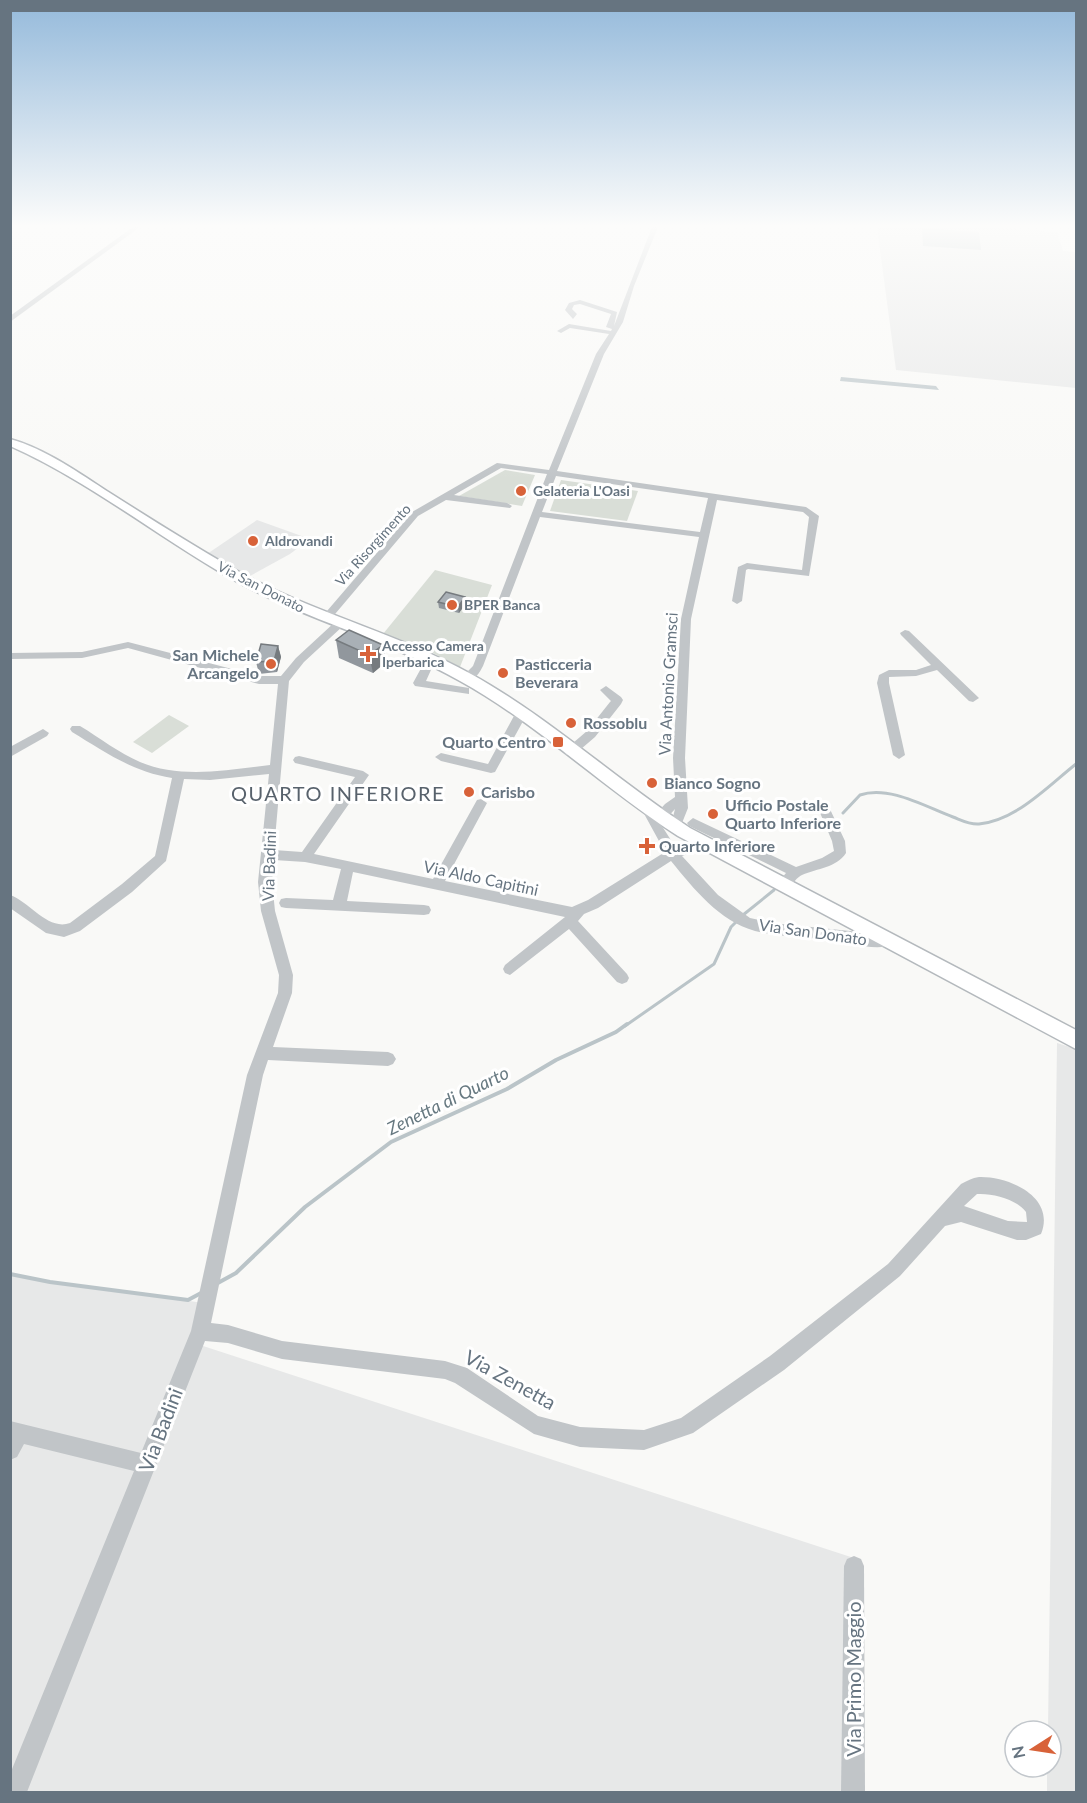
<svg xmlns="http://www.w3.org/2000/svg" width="1087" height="1803" font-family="Lato,sans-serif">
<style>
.built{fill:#e7e8e8}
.green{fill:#d9ded7}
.water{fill:#bac4c8}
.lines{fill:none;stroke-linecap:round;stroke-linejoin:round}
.stream-far1{stroke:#bac4c8;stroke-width:3}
.stream{stroke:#bac4c8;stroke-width:4}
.major-casing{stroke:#b4b9bd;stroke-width:3}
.minor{fill:#c1c5c8;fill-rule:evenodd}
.major{fill:#fff;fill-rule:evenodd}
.wall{fill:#91979d}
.shaded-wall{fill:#767b7f}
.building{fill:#a9b0b6;stroke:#767b7f;stroke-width:1.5}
.poi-dot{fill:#d86239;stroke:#fff;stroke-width:2}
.labels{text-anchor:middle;stroke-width:6;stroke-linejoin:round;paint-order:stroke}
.far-poi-label{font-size:14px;font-weight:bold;fill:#667480;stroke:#fff;text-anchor:start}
.far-street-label{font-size:14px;fill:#667480;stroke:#fff}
.poi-label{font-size:16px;font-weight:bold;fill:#667480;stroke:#fff;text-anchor:start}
.street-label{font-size:16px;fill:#667480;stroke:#fff}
.water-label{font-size:18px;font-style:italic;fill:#677981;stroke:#fff}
.quarter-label{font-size:20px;letter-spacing:1.5px;fill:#58626c;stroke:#fff}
.near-street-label{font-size:20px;fill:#667480;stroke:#fff}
</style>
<rect width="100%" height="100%" fill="#f9f9f7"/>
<!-- built -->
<g class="built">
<polygon points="877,227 984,227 1057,232 1063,251 1076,252 1076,388 896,370"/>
<polygon points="257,520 310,539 290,554 250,576 207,554"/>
<polygon points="1057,1043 1076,1049 1076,1792 1047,1792 1047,1767 1051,1767 1051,1731 1048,1731"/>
<polygon points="11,1275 210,1304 197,1344 860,1560 862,1792 11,1792"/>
</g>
<!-- green -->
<g class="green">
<polygon points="505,470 535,475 522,506 459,496"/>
<polygon points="561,480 638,491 627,521 550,511"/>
<polygon points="435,570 492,585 460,667 433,653 383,634"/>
<polygon points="169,715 189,726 152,753 133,742"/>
</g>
<!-- water -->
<g class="water">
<polygon points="922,228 979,232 981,250 923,246"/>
<polygon points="841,377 936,386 939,390 840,381"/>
</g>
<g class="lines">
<!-- stream-far1 -->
<g class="stream-far1">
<path d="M843 813 860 795C889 785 926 807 953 817 961 820 970 825 979 824 1017 820 1048 786 1076 764"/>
<polyline points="743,915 774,890"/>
<polyline points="625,1026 714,964 731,927 736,922"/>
</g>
<!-- stream -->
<g class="stream">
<polyline points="10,1274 50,1282 188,1300 203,1292"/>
<polyline points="216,1284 236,1273 305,1207 391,1142 507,1089 556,1060 616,1032 627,1024"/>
</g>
<!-- major casing -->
<g class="major-casing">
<path id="major" d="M10 439C46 449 79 473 110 493 151 519 192 545 234 569 309 612 395 632 471 674 549 717 615 779 690 828L1076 1030V1049L678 836C603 788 538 724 460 681 388 640 305 620 232 579 158 537 89 481 10 446Z"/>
</g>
<!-- minor -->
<g class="minor">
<polygon points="133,227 140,227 10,322 10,316"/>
<path d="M652 227H658L634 286 623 322 604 354 557 471 806 507 819 516 809 576 748 569 746 570 742 601 737 604 732 601 738 567 747 563 802 570 809 517 803 512 717 500 691 619 685 758 688 808 682 823 671 829 667 827 665 824 673 817 675 809 664 821 660 823 676 848 704 838 709 840 710 843 709 846 682 856 718 895 750 918 773 923 888 935 893 937 895 941 893 945C875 951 847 943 829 940 804 937 779 937 755 931 719 921 694 889 671 861L598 908 584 914 578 921 627 974 629 978 627 982 622 984 617 982 569 929 510 975 505 973 503 969 505 965 565 917 353 872 347 901 424 905 429 906 431 910 429 914 424 915 286 908 281 907 279 903 281 899 286 898 333 900 341 869 305 862 274 860 272 882 275 911 293 975 292 993 273 1047 388 1052 393 1054 396 1059 393 1064 388 1066 268 1060 263 1075 211 1323 228 1325 282 1341 445 1361 467 1368 538 1416 580 1427 644 1430 681 1418 770 1356 888 1264 961 1184C967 1181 972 1178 979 1177 1009 1176 1056 1197 1041 1234L1026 1240H1017L961 1222 945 1226 900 1276 784 1370 693 1433 644 1450 580 1447 534 1434 455 1383 445 1379 282 1359 228 1343 205 1341 27 1792H10V1774L134 1471 24 1444 17 1457 10 1460V1421L141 1453 191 1331 247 1075 278 993 279 975 261 911 258 882 269 774 210 780 184 779 166 861 132 892 80 931 64 937 46 933 10 908V895C30 902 48 931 70 923L122 884 155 856 172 778C133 772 105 752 72 732L70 729 72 726H80C100 738 119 753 140 762 180 779 228 770 270 765L278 684H259L128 648 82 658 10 659V653L82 652 128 642 259 676H281L296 658 335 622H343V626L304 662 289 681 274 850 302 852 355 777 295 763 293 760 295 757 299 756 363 771 369 775 314 854 433 879 477 800 481 799 487 803 445 881 572 907 588 900 665 852 642 810 648 805 652 807 656 814 665 804 675 797 673 758 681 619 699 537 540 517 483 666C479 674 473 683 463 680V676L473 666 547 474 501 468 454 495 507 503 512 506 510 508 446 500 418 516 330 620H322L321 618 412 512 497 463 549 470 596 354 609 334 570 328 561 333 557 331 569 324 611 331 612 329 606 327 611 314 580 304 574 305 572 309 577 314 573 319 565 310 569 303 580 300 617 312 614 326ZM556 476 708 498 700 532 542 512ZM977 1194C993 1193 1016 1199 1026 1212L1027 1222 1008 1221 964 1206Z"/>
<polygon points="905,630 909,631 979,698 973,702 969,701 937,670 916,676 889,677 889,683 905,755 899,759 893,755 877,683 879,675 889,670 916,670 931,665 901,635 900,633"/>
<polygon points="430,658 435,661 426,681 469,688 469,694 415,686 413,683 425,661"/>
<polygon points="606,686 621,697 623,700 621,704 595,737 574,755 566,755 564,752 566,749 587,731 610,702 611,701 600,690"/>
<polygon points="521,710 527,714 495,772 491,773 441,761 435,757 441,753 488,764 515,714"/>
<polygon points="43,729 49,733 47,736 10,757 10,747"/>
<path d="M824 803 828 805 845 841 846 853C836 868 818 868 802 875 793 879 791 892 778 889L776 885 786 873 689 826 687 823 693 818 697 820 796 867 822 858 834 851 832 841 818 808Z"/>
<polygon points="854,1556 861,1559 864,1566 865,1792 841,1792 844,1566 847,1559"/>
</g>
<!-- major -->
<use href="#major" class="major"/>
</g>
<!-- wall -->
<g class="wall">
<polygon points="465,597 466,603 459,613 439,608 438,602"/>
<polygon points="336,640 383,645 386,662 373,673 339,658"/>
<polygon points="278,646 281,657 277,672 259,674 256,662"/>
</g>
<!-- shaded-wall -->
<g class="shaded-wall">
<polygon points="465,597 466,603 459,613 458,607"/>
<polygon points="383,645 386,662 373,673 369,655"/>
<polygon points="278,646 281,657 277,672 274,661"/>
</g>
<!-- building -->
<g class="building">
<polygon points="446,592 465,597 458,607 438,602"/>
<polygon points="349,630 383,645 369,655 336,640"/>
<polygon points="261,644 278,646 274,661 256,662"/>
</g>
<!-- sky -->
<linearGradient id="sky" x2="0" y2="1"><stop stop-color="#95badb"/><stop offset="0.47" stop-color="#fcfcfb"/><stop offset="1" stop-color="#fcfcfb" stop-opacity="0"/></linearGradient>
<rect width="1087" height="480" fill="url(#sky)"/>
<!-- markers -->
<g class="poi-dot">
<circle cx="521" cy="491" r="6"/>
<circle cx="253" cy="541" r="6"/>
<circle cx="452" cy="605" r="6"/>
<path d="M365 645h6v6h6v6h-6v6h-6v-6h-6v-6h6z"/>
<circle cx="271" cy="664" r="6"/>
<circle cx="503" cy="673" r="6"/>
<circle cx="571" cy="723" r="6"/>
<rect x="552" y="736" width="12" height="12" rx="3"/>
<circle cx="652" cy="783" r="6"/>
<circle cx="469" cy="792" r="6"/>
<circle cx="713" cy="814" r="6"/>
<path d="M644 837h6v6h6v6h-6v6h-6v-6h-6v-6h6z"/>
</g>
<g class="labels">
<!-- far-poi labels -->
<g class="far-poi-label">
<text x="533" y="496">Gelateria L'Oasi</text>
<text x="265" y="546">Aldrovandi</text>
<text x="464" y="610">BPER Banca</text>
<text x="382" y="651">Accesso Camera<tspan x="382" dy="16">Iperbarica</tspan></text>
</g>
<!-- far-street labels -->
<g class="far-street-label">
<text transform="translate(373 545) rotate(-48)" y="5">Via Risorgimento</text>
<text transform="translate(261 587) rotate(27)" y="5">Via San Donato</text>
</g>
<!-- poi labels -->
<g class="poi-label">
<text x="259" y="661" text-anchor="end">San Michele<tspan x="259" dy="18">Arcangelo</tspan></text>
<text x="515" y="670">Pasticceria<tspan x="515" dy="18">Beverara</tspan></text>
<text x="583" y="729">Rossoblu</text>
<text x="546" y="748" text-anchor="end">Quarto Centro</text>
<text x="664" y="789">Bianco Sogno</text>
<text x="481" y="798">Carisbo</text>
<text x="725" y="811">Ufficio Postale<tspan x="725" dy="18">Quarto Inferiore</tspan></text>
<text x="659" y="852">Quarto Inferiore</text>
</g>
<!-- street labels -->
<g class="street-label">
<text transform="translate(668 684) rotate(-87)" y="6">Via Antonio Gramsci</text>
<text transform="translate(269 866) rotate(-88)" y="6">Via Badini</text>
<text transform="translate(481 878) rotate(12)" y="6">Via Aldo Capitini</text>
<text transform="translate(813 932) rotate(8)" y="6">Via San Donato</text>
</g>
<!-- water labels -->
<g class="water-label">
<text transform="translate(448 1101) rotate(-26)" y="6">Zenetta di Quarto</text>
</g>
<!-- quarter labels -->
<g class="quarter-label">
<text x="338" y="801">QUARTO INFERIORE</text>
</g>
<!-- near-street labels -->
<g class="near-street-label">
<text transform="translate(510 1380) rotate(29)" y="7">Via Zenetta</text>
<text transform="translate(161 1430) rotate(-69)" y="7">Via Badini</text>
<text transform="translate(854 1679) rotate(-90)" y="7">Via Primo Maggio</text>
</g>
</g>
<!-- border -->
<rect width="1087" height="1803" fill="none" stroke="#667480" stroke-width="24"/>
<!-- north arrow -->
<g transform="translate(1033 1749) rotate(258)"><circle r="28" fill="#ffffff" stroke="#c2c7cc" stroke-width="1.5"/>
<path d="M0-4.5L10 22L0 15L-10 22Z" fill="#d86239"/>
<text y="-9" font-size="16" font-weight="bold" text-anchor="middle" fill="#667480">N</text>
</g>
</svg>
